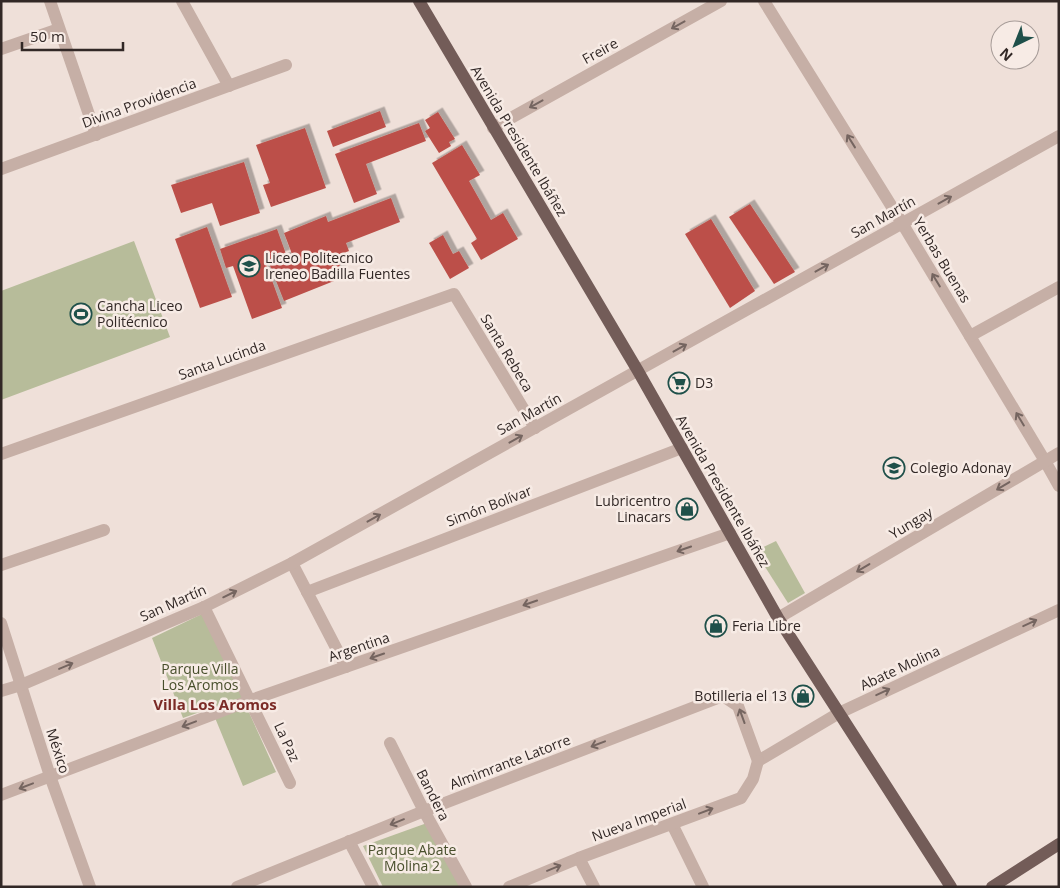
<svg xmlns="http://www.w3.org/2000/svg" width="1060" height="888" font-family="'Open Sans',sans-serif">
<style>
.green{fill:#b7bc9a}
.building{fill:#bc5049;filter:url(#shadow)}
.lines{fill:none;stroke-linecap:round;stroke-linejoin:round}
.minor{stroke:#c6afa6;stroke-width:12}
.major{stroke:#735c58;stroke-width:12}
.oneway{stroke:#756560}
.labels{text-anchor:middle;stroke-width:5;stroke-linejoin:round;paint-order:stroke}
.street-label{font-size:14px;fill:#322826;stroke:#f7ebe5}
.poi-label{font-size:14px;fill:#322826;stroke:#f7ebe5;text-anchor:start}
.park-label{font-size:14px;fill:#484f2c;stroke:#f7ebe5}
.neighbourhood-label{font-size:15px;font-weight:bold;fill:#7b2a26;stroke:#f7ebe5}
</style>
<defs>
<filter id="shadow"><feDropShadow dx="4.5" dy="-4.5" stdDeviation="0" flood-color="#0004"/></filter>
</defs>
<rect width="100%" height="100%" fill="#efe0d9"/>
<!-- green -->
<g class="green">
<polygon points="134,241 170,337 1,400 1,291"/>
<polygon points="776,541 805,593 788,603 755,551"/>
<polygon points="204,613 276,772 243,786 211,708 183,718 152,638"/>
<polygon points="427,823 462,887 383,887 363,846"/>
</g>
<!-- building -->
<g class="building">
<polygon points="380,111 386,127 333,147 327,131"/>
<polygon points="438,112 455,139 449,142 451,146 439,153 425,131 430,128 425,120"/>
<polygon points="419,123 426,141 366,164 377,194 354,203 335,154"/>
<polygon points="305,128 326,188 271,207 263,185 270,183 256,145"/>
<polygon points="462,145 480,175 469,181 491,220 503,213 518,239 481,260 471,243 477,239 432,163"/>
<polygon points="244,162 260,213 220,226 212,203 181,213 171,185"/>
<polygon points="391,198 400,222 346,243 349,251 336,256 344,277 284,301 269,263 292,254 284,233 326,216 328,222"/>
<polygon points="750,204 795,272 774,284 729,217"/>
<polygon points="711,219 755,291 730,308 685,234"/>
<polygon points="207,227 232,297 200,308 175,239"/>
<polygon points="277,229 286,254 265,261 282,308 252,319 233,266 226,268 220,249"/>
<polygon points="443,235 453,254 459,251 469,268 450,279 429,243"/>
</g>
<g class="lines">
<!-- minor -->
<g class="minor">
<polyline points="50,1 96,135"/>
<polyline points="182,1 229,86"/>
<polyline points="764,1 902,223 1045,461 1059,486"/>
<polyline points="1,49 59,29"/>
<polyline points="493,128 721,1"/>
<polyline points="1,169 286,65"/>
<polyline points="970,336 1059,287"/>
<polyline points="1,454 454,294 535,428"/>
<polyline points="292,563 346,667"/>
<polyline points="1,565 104,530"/>
<polyline points="307,592 682,448"/>
<polyline points="204,607 290,783"/>
<polyline points="778,618 1059,453"/>
<polyline points="1,623 50,776 90,887"/>
<polyline points="1,691 21,685 204,607 292,563 1059,136"/>
<polyline points="390,743 424,811 466,887"/>
<polyline points="758,761 839,713 1059,610"/>
<polyline points="1,795 251,700 730,533"/>
<polyline points="672,824 703,887"/>
<polyline points="349,841 373,887"/>
<polyline points="579,858 594,887"/>
<polyline points="237,887 424,811 723,696 738,706 758,761"/>
<polyline points="509,887 579,858 741,798 753,779 758,761"/>
</g>
<!-- major -->
<g class="major">
<polyline points="419,1 638,371 778,618 951,887"/>
<polyline points="992,887 1059,844"/>
</g>
</g>
<!-- one-way arrows -->
<defs><path id="oneway-shaft" d="M-6 0H5M1.5-3L5.5 0L1.5 3" fill="none" stroke-width="1.6" stroke-linecap="round" stroke-linejoin="round" transform="scale(1.25)"/></defs>
<g class="oneway">
<use href="#oneway-shaft" transform="translate(678 25) rotate(151)"/>
<use href="#oneway-shaft" transform="translate(536 104) rotate(151)"/>
<use href="#oneway-shaft" transform="translate(851 141) rotate(-122)"/>
<use href="#oneway-shaft" transform="translate(945 200) rotate(-29)"/>
<use href="#oneway-shaft" transform="translate(822 268) rotate(-29)"/>
<use href="#oneway-shaft" transform="translate(936 280) rotate(-121)"/>
<use href="#oneway-shaft" transform="translate(680 348) rotate(-29)"/>
<use href="#oneway-shaft" transform="translate(1020 419) rotate(-121)"/>
<use href="#oneway-shaft" transform="translate(516 439) rotate(-29)"/>
<use href="#oneway-shaft" transform="translate(1003 486) rotate(149)"/>
<use href="#oneway-shaft" transform="translate(374 518) rotate(-29)"/>
<use href="#oneway-shaft" transform="translate(684 549) rotate(161)"/>
<use href="#oneway-shaft" transform="translate(863 568) rotate(149)"/>
<use href="#oneway-shaft" transform="translate(230 594) rotate(-26)"/>
<use href="#oneway-shaft" transform="translate(530 603) rotate(161)"/>
<use href="#oneway-shaft" transform="translate(1030 623) rotate(-25)"/>
<use href="#oneway-shaft" transform="translate(377 656) rotate(161)"/>
<use href="#oneway-shaft" transform="translate(66 666) rotate(-23)"/>
<use href="#oneway-shaft" transform="translate(883 692) rotate(-25)"/>
<use href="#oneway-shaft" transform="translate(742 716) rotate(-110)"/>
<use href="#oneway-shaft" transform="translate(189 724) rotate(159)"/>
<use href="#oneway-shaft" transform="translate(598 744) rotate(159)"/>
<use href="#oneway-shaft" transform="translate(26 786) rotate(159)"/>
<use href="#oneway-shaft" transform="translate(706 811) rotate(-21)"/>
<use href="#oneway-shaft" transform="translate(397 822) rotate(158)"/>
<use href="#oneway-shaft" transform="translate(554 868) rotate(-22)"/>
</g>
<!-- icons -->
<defs>
<g id="school-ring" transform="scale(1.125)"><circle r="9.5" fill="#f7ebe5" stroke="#1f504a" stroke-width="1.5"/><path d="M0-5L7-2L0 1L-7-2ZM-4 1L0 2.5L4 1V4Q0 6-4 4Z" fill="#1f504a"/></g>
<g id="stadium-ring" transform="scale(1.125)"><circle r="9.5" fill="#f7ebe5" stroke="#1f504a" stroke-width="1.5"/><path d="M0-5a6.5 5 0 1 0 0 10a6.5 5 0 1 0 0-10ZM-3.5-1.8h7v3.6h-7Z" fill="#1f504a"/></g>
<g id="supermarket-ring" transform="scale(1.125)"><circle r="9.5" fill="#f7ebe5" stroke="#1f504a" stroke-width="1.5"/><path d="M-6-5.5h2.5l.6 2H6L4.5 2H-2.5L-4.4-4H-6ZM-1.5 3.2a1.3 1.3 0 1 0 .1 0ZM3 3.2a1.3 1.3 0 1 0 .1 0Z" fill="#1f504a"/></g>
<g id="shop-ring" transform="scale(1.125)"><circle r="9.5" fill="#f7ebe5" stroke="#1f504a" stroke-width="1.5"/><path d="M-5-2.5h2.3a2.7 3.5 0 0 1 5.4 0H5L5.5 6h-11ZM-1.5-2.5h3a1.5 2.3 0 0 0-3 0Z" fill="#1f504a"/></g>
</defs>
<g fill-rule="evenodd">
<use href="#school-ring" x="249" y="266"/>
<use href="#stadium-ring" x="81" y="314"/>
<use href="#supermarket-ring" x="679" y="383"/>
<use href="#school-ring" x="894" y="468"/>
<use href="#shop-ring" x="687" y="509"/>
<use href="#shop-ring" x="716" y="626"/>
<use href="#shop-ring" x="803" y="696"/>
</g>
<g class="labels">
<!-- street labels -->
<g class="street-label">
<text transform="translate(600 51) rotate(-29)" y="5">Freire</text>
<text transform="translate(139 103) rotate(-20)" y="5">Divina Providencia</text>
<text transform="translate(519 141) rotate(59)" y="5">Avenida Presidente Ibáñez</text>
<text transform="translate(883 217) rotate(-29)" y="5">San Martín</text>
<text transform="translate(942 260) rotate(59)" y="5">Yerbas Buenas</text>
<text transform="translate(507 353) rotate(59)" y="5">Santa Rebeca</text>
<text transform="translate(222 360) rotate(-20)" y="5">Santa Lucinda</text>
<text transform="translate(529 414) rotate(-29)" y="5">San Martín</text>
<text transform="translate(723 491) rotate(60)" y="5">Avenida Presidente Ibáñez</text>
<text transform="translate(489 506) rotate(-21)" y="5">Simón Bolívar</text>
<text transform="translate(911 523) rotate(-31)" y="5">Yungay</text>
<text transform="translate(173 603) rotate(-24)" y="5">San Martín</text>
<text transform="translate(359 647) rotate(-19)" y="5">Argentina</text>
<text transform="translate(900 668) rotate(-25)" y="5">Abate Molina</text>
<text transform="translate(287 742) rotate(65)" y="5">La Paz</text>
<text transform="translate(58 751) rotate(72)" y="5">México</text>
<text transform="translate(510 762) rotate(-21)" y="5">Almimrante Latorre</text>
<text transform="translate(433 795) rotate(63)" y="5">Bandera</text>
<text transform="translate(639 820) rotate(-20)" y="5">Nueva Imperial</text>
</g>
<!-- poi labels -->
<g class="poi-label">
<text x="265" y="263">Liceo Politecnico<tspan x="265" dy="16">Ireneo Badilla Fuentes</tspan></text>
<text x="97" y="311">Cancha Liceo<tspan x="97" dy="16">Politécnico</tspan></text>
<text x="695" y="388">D3</text>
<text x="910" y="473">Colegio Adonay</text>
<text x="671" y="506" text-anchor="end">Lubricentro<tspan x="671" dy="16">Linacars</tspan></text>
<text x="732" y="631">Feria Libre</text>
<text x="787" y="701" text-anchor="end">Botilleria el 13</text>
</g>
<!-- park labels -->
<g class="park-label">
<text x="200" y="674">Parque Villa<tspan x="200" dy="16">Los Aromos</tspan></text>
<text x="412" y="855">Parque Abate<tspan x="412" dy="16">Molina 2</tspan></text>
</g>
<!-- neighbourhood labels -->
<g class="neighbourhood-label">
<text x="215" y="710">Villa Los Aromos</text>
</g>
</g>
<!-- border -->
<rect width="1060" height="888" fill="none" stroke="#322826" stroke-width="5"/>
<!-- north arrow -->
<g transform="translate(1015 45) rotate(223)"><circle r="24" fill="#f7ebe5" stroke="#a89d99"/>
<path d="M0-4L9 19L0 12L-9 19Z" fill="#1f504a"/>
<text y="-8" font-size="14" font-weight="bold" text-anchor="middle" fill="#322826">N</text>
</g>
<!-- scale -->
<path d="M22 42v8h101v-8" fill="none" stroke="#322826" stroke-width="2.5"/>
<text x="30" y="42" font-size="15" fill="#322826" stroke="#f7ebe5" stroke-width="4" paint-order="stroke">50 m</text>
</svg>
